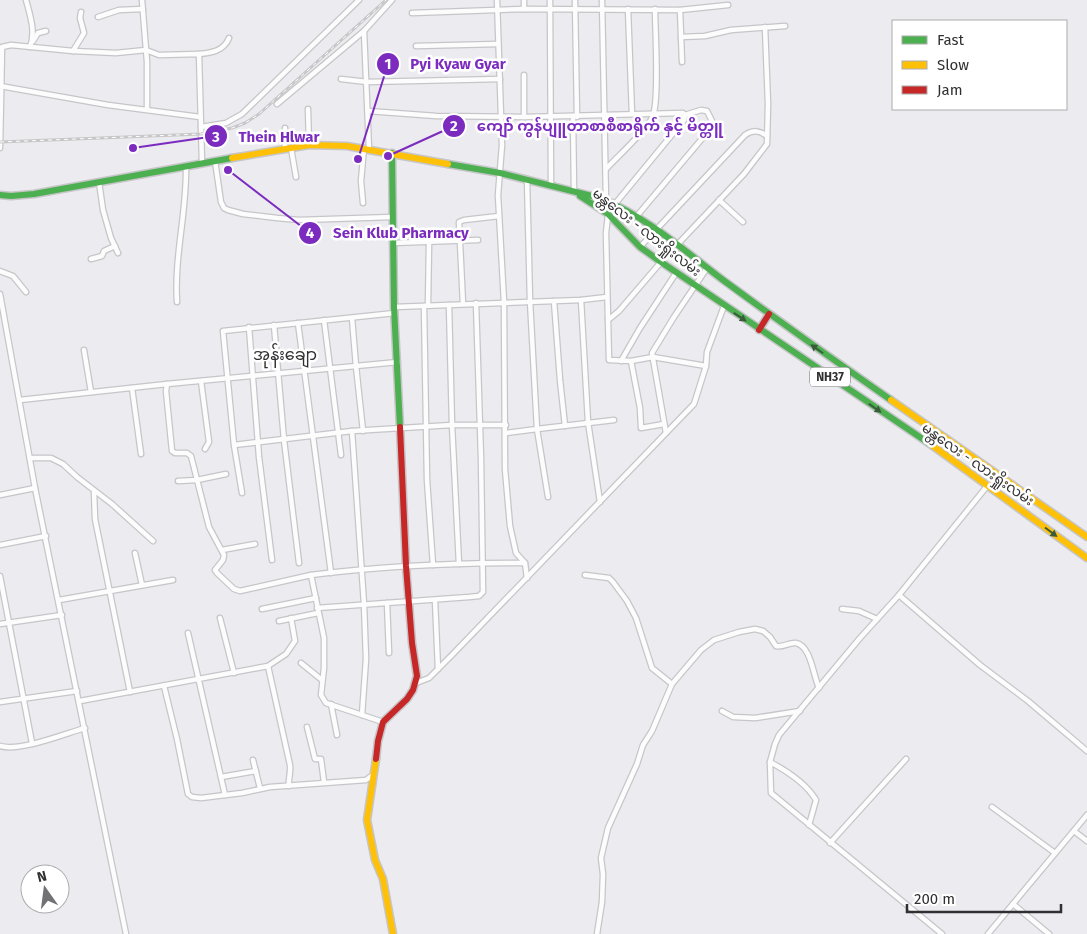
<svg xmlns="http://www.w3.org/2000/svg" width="1087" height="934" font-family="'Fira Sans','Noto Sans Myanmar',sans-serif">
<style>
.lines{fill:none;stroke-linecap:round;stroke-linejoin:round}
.street-casing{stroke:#c6c5c8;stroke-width:7}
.fast-casing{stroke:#c6c5c8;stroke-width:9}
.slow-casing{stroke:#c6c5c8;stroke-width:9}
.jam-casing{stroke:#c6c5c8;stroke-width:9}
.street{stroke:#fcfcfd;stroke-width:4.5}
.fast{stroke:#4caf50;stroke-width:6}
.slow{stroke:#ffc107;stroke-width:6}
.jam{stroke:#c62828;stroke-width:6}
.rail-casing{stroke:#c7c7c9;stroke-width:3}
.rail{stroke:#fff;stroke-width:1;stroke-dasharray:4;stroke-linecap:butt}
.oneway{fill:#3a5c3c}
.labels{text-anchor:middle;stroke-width:5;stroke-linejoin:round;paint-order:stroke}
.shield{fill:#fff;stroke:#6e6d6f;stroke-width:1}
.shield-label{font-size:12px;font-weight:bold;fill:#302f31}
.street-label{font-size:14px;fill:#302f31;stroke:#fff}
.quarter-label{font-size:16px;fill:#302f31;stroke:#fff}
.leader{fill:none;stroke:#7b2cbf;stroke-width:2}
.callout-dot{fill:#7b2cbf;stroke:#fff;stroke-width:2}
.mark-label{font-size:15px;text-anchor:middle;font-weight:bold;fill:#fff}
.callout-label{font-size:15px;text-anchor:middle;font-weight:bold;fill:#7b2cbf;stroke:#fff;stroke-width:5;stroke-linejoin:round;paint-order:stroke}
</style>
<rect width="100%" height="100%" fill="#ecebef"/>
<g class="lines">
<!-- street casing -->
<g class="street-casing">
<g id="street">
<path d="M26 0C30 15 36 32 30 47"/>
<polyline points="142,0 147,62 147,109"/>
<polyline points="497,0 502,145 498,195 504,302 505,469 510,526 516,553 525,563 527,578"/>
<polyline points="524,0 524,9"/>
<polyline points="550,0 551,185"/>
<polyline points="575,0 577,117"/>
<polyline points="602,0 606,200"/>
<polyline points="628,9 632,114"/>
<polyline points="680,10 682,62"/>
<polyline points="412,13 524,9 680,10 728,5"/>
<polyline points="98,17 119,10 143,9"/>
<polyline points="364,31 369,149"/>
<polyline points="681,37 705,36 731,30 785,26"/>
<polyline points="33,41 38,33 46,31"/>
<polyline points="416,46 498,44"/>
<polyline points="73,51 84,33 80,18 81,12"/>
<path d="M199 54C211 53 224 51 229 38"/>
<polyline points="341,79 367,82 500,79"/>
<polyline points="0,86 108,105 200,117"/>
<polyline points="277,104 364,31 392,0"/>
<polyline points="308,109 309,145"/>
<polyline points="368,111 436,116 524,117 683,113 685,115 684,120 615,204"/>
<polyline points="524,117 524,75"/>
<polyline points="573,117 574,192"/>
<polyline points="201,127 226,123 242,114 359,0"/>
<polyline points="0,148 2,47 11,45 73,51 116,53 146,50 159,55 199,54 202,163"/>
<polyline points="291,148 296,177"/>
<polyline points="285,149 285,128"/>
<polyline points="215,161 221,202 224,208 228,210 243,214 277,218 299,220 392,217"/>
<path d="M606 169C619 155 643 134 652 118 660 104 655 29 655 9"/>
<polyline points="99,182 103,210 111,238 118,253"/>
<polyline points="719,200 743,222"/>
<polyline points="363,203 361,181 364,148"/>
<polyline points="608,215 606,233 608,320 619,311 661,262"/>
<polyline points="636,217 711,128 712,121 707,111 701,110 685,115"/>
<polyline points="392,243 478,240"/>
<polyline points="677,245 744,174 767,144 768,104 765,27"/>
<path d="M640 247 745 135C753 130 759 130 767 136"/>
<polyline points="91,259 102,256 104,251 115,246"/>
<polyline points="0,271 13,276 26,292"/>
<polyline points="0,294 35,488 126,934"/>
<polyline points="581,300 588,422 600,502"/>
<polyline points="554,301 560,380 565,426"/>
<path d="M177 302C174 256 187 212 186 166"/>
<polyline points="463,304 459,222 464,220 499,216"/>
<polyline points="428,305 429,242"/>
<polyline points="449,305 452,425 459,564"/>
<polyline points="424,306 427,480 433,565"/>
<polyline points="394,307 581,300 607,297"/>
<polyline points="352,318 356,366 363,431"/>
<polyline points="324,320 341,455"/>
<polyline points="608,320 609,360 631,361 653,357 706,366"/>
<polyline points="298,323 331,573"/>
<polyline points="274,325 284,440 299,563"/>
<polyline points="249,327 259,457 272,560"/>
<polyline points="84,350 91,392"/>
<polyline points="621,361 640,328 676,273"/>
<polyline points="631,361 640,408 641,428 664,424"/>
<polyline points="201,381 209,442 205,449"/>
<polyline points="167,384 166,391 172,451 175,453 187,453 191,456 209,527 224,555 223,560 215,570 217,573 234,589 240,591 311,575 324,638 324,668 321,695 326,703 383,722"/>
<polyline points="132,388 141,454"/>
<polyline points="20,400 167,384 398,362"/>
<polyline points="352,431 364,604 366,659 362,715"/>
<polyline points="506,433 537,429 530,301 527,179"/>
<polyline points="666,433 652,353 674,317 707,268"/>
<polyline points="234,445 352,431 452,425 506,425"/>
<polyline points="30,458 51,458 63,464 77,477 112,504 153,541"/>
<polyline points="178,481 197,480 226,474"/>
<polyline points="94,491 95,519 130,692"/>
<polyline points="242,493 234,445 223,331 395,313"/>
<polyline points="0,495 35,488"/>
<polyline points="548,497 537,429 614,420"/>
<polyline points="0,545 46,536"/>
<polyline points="222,550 255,544"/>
<polyline points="135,553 142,585"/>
<path d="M311 575C382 566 453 563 525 563"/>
<polyline points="585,575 609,578 613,582 627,601 636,618 652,668 672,684"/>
<polyline points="0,576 32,743"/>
<polyline points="899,595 980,665 1028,701 1087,751"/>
<polyline points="59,600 173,580"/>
<polyline points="435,600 438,669"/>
<polyline points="387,603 389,653"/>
<polyline points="317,608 469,597 479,596 483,592 481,458 476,303"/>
<polyline points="262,609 316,598"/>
<polyline points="842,609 859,611 877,619"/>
<polyline points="220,618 234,673"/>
<polyline points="279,621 318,613"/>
<polyline points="0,624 62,615"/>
<polyline points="188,633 225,795"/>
<polyline points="301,663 322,680"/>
<polyline points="268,666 286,654 295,641 291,618"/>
<polyline points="416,683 429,678 452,655 694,404 706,366 707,352 724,306"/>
<polyline points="164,686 177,739 188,794 192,797 201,798 242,793 270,787 366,780 374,774"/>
<path d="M80 701 268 666 290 765C291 773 288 779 289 786"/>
<polyline points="0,702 77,691"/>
<polyline points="331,704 337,735"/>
<polyline points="722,711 733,717 755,718 800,711"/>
<polyline points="307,727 315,759 321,759 324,782"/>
<path d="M0 746C20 752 64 734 85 728"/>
<polyline points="253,760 260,788"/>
<path d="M770 762C787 771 806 783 816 800L809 825"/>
<polyline points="221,777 256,771"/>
<polyline points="992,807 1055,853"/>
<polyline points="1074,831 1087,841"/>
<polyline points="830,843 906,759"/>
<polyline points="1013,904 1049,934"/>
<path d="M597 934 602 902 603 874 601 858 608 828 637 764 643 745 652 731 672 684 701 650 714 640 739 632 755 629 763 631 770 637 776 646C784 648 788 642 796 643 811 646 813 675 819 688"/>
<polyline points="942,934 771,793 770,762 775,744 779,735 860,638 899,595 988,485"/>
<polyline points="988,934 1087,815"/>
</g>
</g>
<!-- fast casing -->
<g class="fast-casing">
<g id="fast">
<polyline points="392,153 394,307 400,427"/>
<path d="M448 164 500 173 600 198C645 216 685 251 723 280 779 321 835 361 891 400"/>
<polyline points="0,195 11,196 34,194 232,158"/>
<polyline points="580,196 608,214 640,247 661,262 933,446"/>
</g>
</g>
<!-- slow casing -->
<g class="slow-casing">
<g id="slow">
<polyline points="232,158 309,145 347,146 448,164"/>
<polyline points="891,400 1087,537"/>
<polyline points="933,446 1087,558"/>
<polyline points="376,759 367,820 375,860 383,879 393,934"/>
</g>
</g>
<!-- jam casing -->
<g class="jam-casing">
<g id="jam">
<polyline points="759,330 769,314"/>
<polyline points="376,759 378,741 383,722 407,699 413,690 417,676 412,643 406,566 400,427"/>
</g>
</g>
<!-- street -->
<use href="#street" class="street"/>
<!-- fast -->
<use href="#fast" class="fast"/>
<!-- slow -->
<use href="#slow" class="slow"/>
<!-- jam -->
<use href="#jam" class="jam"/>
<!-- rail casing -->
<g class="rail-casing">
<polyline id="rail" points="0,142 201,134 232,128 245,123 259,114 386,0"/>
</g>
<!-- rail -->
<use href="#rail" class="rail"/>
</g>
<!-- one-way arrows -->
<defs><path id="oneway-solid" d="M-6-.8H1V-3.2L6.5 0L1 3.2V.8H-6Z" transform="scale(1.25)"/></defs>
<g class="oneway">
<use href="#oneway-solid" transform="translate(740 317) rotate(34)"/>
<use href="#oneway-solid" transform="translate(817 349) rotate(-145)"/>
<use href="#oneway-solid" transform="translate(875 408) rotate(35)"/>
<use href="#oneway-solid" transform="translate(1051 532) rotate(37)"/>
</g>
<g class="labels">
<!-- shield labels -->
<rect class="shield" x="810" y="367.5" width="40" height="19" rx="4"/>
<g class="shield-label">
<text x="830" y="381">NH37</text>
</g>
<!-- street labels -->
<g class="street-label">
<text transform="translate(647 232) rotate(38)" y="5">မန္တလေး - လားရှိုးလမ်း</text>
<text transform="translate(978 464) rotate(35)" y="5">မန္တလေး - လားရှိုးလမ်း</text>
</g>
<!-- quarter labels -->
<g class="quarter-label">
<text x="285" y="360">အုန်းချော</text>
</g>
</g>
<!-- callouts -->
<path class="leader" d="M358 159L388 64M388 156L454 126M133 148L216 136M228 170L310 233"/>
<g class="callout-dot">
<circle cx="358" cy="159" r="5"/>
<circle cx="388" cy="156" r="5"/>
<circle cx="133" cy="148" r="5"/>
<circle cx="228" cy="170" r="5"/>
<circle cx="388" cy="64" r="12"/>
<circle cx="454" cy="126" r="12"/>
<circle cx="216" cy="136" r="12"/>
<circle cx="310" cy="233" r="12"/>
</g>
<g class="mark-label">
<text x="388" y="69">1</text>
<text x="454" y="131">2</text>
<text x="216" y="142">3</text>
<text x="310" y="238">4</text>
</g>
<g class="callout-label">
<text x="458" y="69">Pyi Kyaw Gyar</text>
<text x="600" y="131">ကျော် ကွန်ပျူတာစာစီစာရိုက် နှင့် မိတ္တူ</text>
<text x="279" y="142">Thein Hlwar</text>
<text x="401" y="238">Sein Klub Pharmacy</text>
</g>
<!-- legend -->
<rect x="892" y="20" width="175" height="90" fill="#ffffff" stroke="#acacad"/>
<rect x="902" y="36" width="25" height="8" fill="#4caf50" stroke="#acacad"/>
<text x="937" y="45" font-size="15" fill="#302f31">Fast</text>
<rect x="902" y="61" width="25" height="8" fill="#ffc107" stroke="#acacad"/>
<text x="937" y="70" font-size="15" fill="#302f31">Slow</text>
<rect x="902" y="86" width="25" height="8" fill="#c62828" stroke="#acacad"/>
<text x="937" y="95" font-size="15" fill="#302f31">Jam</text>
<!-- north arrow -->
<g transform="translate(45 889) rotate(346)"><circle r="24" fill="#ffffff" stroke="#acacad"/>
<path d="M0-4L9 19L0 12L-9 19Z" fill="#727174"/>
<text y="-8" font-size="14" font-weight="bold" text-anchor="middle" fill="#302f31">N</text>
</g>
<!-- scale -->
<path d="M907 904v8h154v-8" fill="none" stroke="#302f31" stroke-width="2.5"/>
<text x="914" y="904" font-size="15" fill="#302f31" stroke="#ffffff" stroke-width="4" paint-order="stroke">200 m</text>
</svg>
